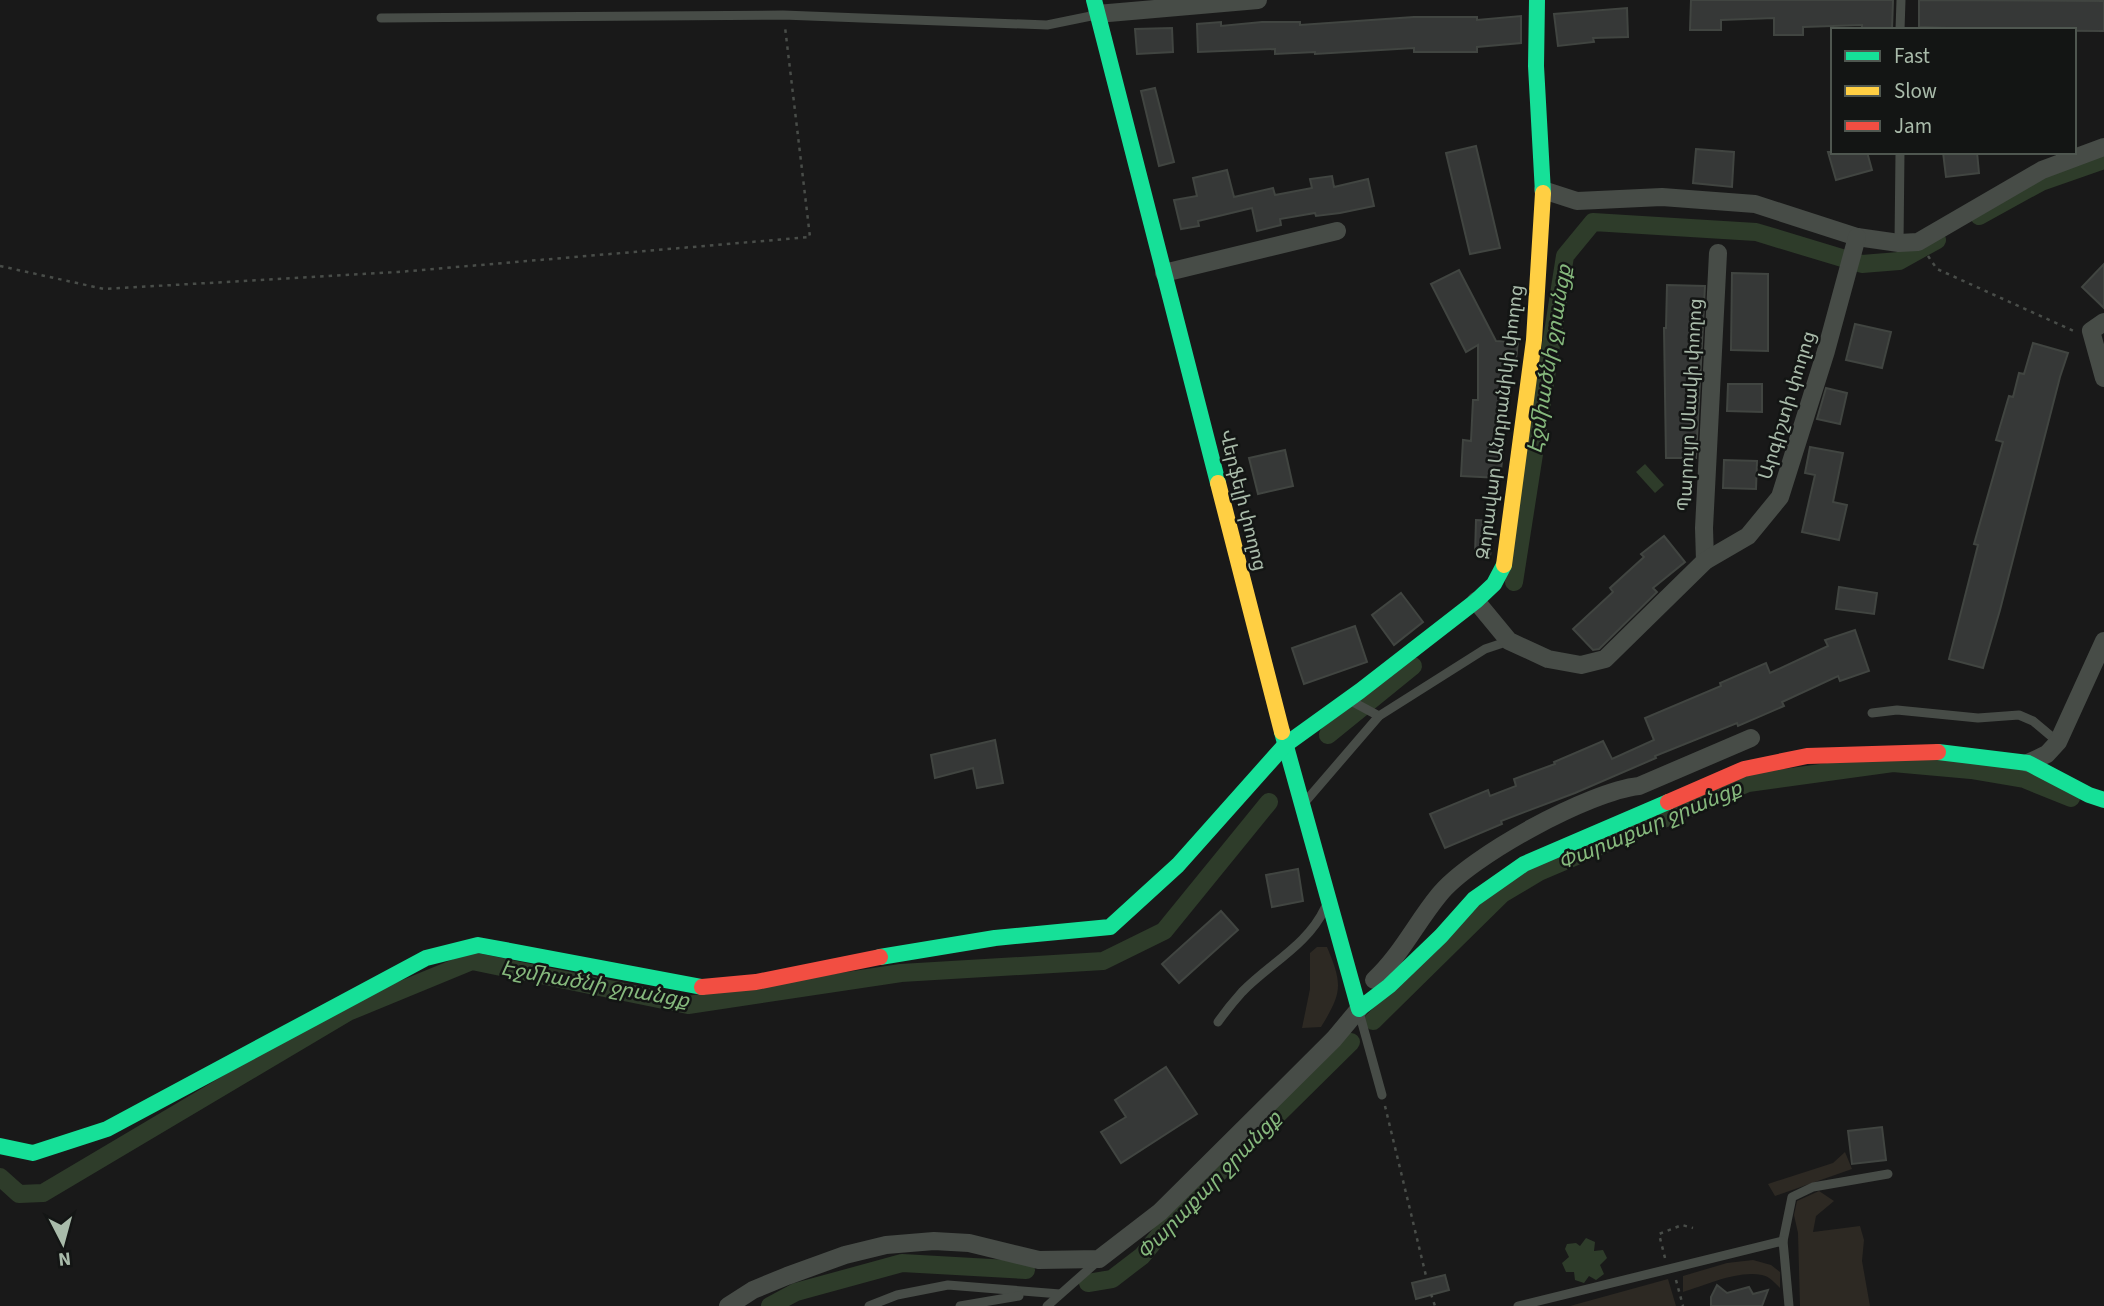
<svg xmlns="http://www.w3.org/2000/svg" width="2104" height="1306" font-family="'Source Sans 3','Noto Sans Armenian',sans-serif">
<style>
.green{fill:#2d2923}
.water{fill:#2e3c2a}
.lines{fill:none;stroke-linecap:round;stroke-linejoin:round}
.canal{stroke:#2e3c2a;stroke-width:18}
.building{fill:#363837;stroke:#414541;stroke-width:2}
.path{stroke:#494d49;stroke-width:2.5;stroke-dasharray:3.5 5;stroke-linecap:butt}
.lane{stroke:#474c47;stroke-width:9}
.street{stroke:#474c47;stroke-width:18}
.fast{stroke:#16e098;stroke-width:16}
.slow{stroke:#ffcf43;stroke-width:16}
.jam{stroke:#f24e42;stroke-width:16}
.labels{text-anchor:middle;stroke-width:5;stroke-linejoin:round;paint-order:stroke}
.street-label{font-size:19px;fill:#a9bbaa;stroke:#131514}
.water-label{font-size:21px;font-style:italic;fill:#86b97d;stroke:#131514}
</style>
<rect width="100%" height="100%" fill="#191919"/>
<!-- green -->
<g class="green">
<path d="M1317 947H1327C1343 985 1342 993 1321 1027L1302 1028 1310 989V953Z"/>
<polygon points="1845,1152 1852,1169 1775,1196 1768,1184 1833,1163"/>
<polygon points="1819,1191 1834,1201 1816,1216 1813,1232 1860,1226 1864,1240 1862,1261 1870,1306 1800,1306 1798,1233 1794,1215 1797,1201"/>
<path d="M1753 1260 1771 1265 1780 1272V1288C1775 1283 1769 1276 1762 1275 1738 1270 1706 1285 1683 1292V1276L1727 1263Z"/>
<polygon points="1668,1279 1676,1306 1569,1306 1570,1306"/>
</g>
<!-- water -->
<g class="water">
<polygon points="1645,464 1664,485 1655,493 1636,472"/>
<polygon points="1586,1238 1595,1242 1594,1251 1603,1250 1607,1258 1600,1265 1604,1274 1596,1280 1589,1276 1584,1283 1575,1280 1574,1272 1566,1272 1562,1263 1569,1257 1565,1249 1567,1244 1576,1243 1580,1246"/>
</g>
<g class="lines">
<!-- canal -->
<g class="canal">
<polyline points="1979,216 2041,182 2104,160"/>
<polyline points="1514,582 1565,256 1593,222 1756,232 1862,264 1899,261 1937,240"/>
<polyline points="1328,735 1413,666"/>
<polyline points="1373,1021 1502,894 1539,872 1748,783 1893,763 1971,770 2024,779 2071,798"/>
<polyline points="0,1177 19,1194 43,1193 348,1012 472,961 688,1005 901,973 1103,961 1164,931 1269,802"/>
<polyline points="1088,1283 1112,1279 1142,1256 1176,1215 1351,1042"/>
<polyline points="770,1306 796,1292 902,1263 1026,1270"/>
</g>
</g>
<!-- building -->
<g class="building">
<polygon points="1691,0 1893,0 1892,30 1862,30 1862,25 1803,27 1803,35 1774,35 1774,18 1721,20 1721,30 1690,30"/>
<polygon points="1919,0 2104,1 2104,31 1947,30 1947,28 1919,27"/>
<polygon points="1627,8 1628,37 1593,38 1594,42 1558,46 1554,14"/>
<polygon points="1521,16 1521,43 1477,47 1477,52 1414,52 1414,48 1315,54 1315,52 1275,54 1275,49 1198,52 1197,24 1221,22 1221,26 1262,22 1300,22 1300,25 1414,17 1477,17 1477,20"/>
<polygon points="1172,28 1173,52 1137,54 1135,29"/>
<polygon points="1155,88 1174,162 1159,166 1141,91"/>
<polygon points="1476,146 1500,248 1470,254 1446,153"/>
<polygon points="1696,149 1734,152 1732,187 1693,183"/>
<polygon points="1828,152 1867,152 1872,170 1836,180"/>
<polygon points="1943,152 1977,152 1979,173 1946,177"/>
<polygon points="1227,170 1234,197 1273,188 1275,195 1312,188 1310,179 1332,176 1334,187 1368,179 1374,206 1340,213 1316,216 1315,213 1280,219 1281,225 1257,231 1252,208 1198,221 1199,226 1181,229 1174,200 1197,196 1193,178"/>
<polygon points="2104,264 2104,308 2082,287"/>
<polygon points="1459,270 1496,341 1518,342 1515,367 1510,367 1510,395 1500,478 1461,476 1463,440 1471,441 1473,400 1478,400 1478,345 1466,352 1431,284"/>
<polygon points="1732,273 1768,274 1768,351 1731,350"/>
<polygon points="1667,285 1705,286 1696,458 1666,458 1664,328 1666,328"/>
<polygon points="1855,324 1891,332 1882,368 1846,360"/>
<polygon points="2033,343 2068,353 2060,377 2000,610 1983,668 1949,659 1978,545 1974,544 2003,442 1996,440 2009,396 2013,397 2019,373 2024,374"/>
<polygon points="1728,384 1762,384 1762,412 1727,411"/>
<polygon points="1826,388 1847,393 1840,424 1817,419"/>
<polygon points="1810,447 1843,453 1833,502 1847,505 1839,540 1802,532 1815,475 1805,473"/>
<polygon points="1285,450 1293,486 1258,494 1249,458"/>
<polygon points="1724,460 1757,461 1756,489 1723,488"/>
<polygon points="1476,520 1494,521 1490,556 1475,555"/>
<polygon points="1664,536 1685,562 1653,588 1657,592 1599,649 1593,650 1573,629 1613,592 1610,588 1644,557 1641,554"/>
<polygon points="1839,587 1877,593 1874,614 1836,609"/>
<polygon points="1401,593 1423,622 1394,645 1372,615"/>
<polygon points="1355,626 1367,662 1304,684 1292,648"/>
<polygon points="1855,630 1869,671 1840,681 1838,676 1782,702 1784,706 1738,726 1737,723 1655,756 1656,758 1575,793 1501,821 1502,824 1445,848 1430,814 1488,790 1490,796 1516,786 1514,779 1555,764 1554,762 1603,741 1612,759 1654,740 1645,718 1721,686 1720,683 1766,663 1770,673 1828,646 1825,640"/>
<polygon points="995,740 1003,783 977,788 973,768 935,778 931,755"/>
<polygon points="1298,869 1303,901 1272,907 1266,875"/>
<polygon points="1221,911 1238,930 1179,983 1162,964"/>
<polygon points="1166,1067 1197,1114 1121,1163 1101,1132 1126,1117 1115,1100"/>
<polygon points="1882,1127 1886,1160 1852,1164 1848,1131"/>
<polygon points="1445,1275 1449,1290 1416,1299 1412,1283"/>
<polygon points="1717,1285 1727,1293 1749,1287 1753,1294 1768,1290 1762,1306 1711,1306 1711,1297"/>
</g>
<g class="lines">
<!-- path -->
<g class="path">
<polyline points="1928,256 1937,269 2076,332"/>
<polyline points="0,266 104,289 398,272 810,237 785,27"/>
<polyline points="1385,1106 1427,1280"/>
<polyline points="1665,1258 1659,1234 1682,1225 1693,1228"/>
<polyline points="1676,1280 1683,1306"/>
<polyline points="1431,1294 1435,1306"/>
</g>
<!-- lane -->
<g class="lane">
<polyline points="381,18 783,15 1047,25 1096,15"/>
<polyline points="1900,30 1901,0"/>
<polyline points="1899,243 1900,152"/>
<polyline points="1353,702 1379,716"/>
<polyline points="1872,713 1897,710 1978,718 2019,715 2033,721 2058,742"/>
<polyline points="1305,802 1379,716 1485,649 1509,641"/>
<polyline points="1359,1012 1382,1095"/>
<path d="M1218 1022C1225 1012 1233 1002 1242 992 1270 963 1307 946 1325 908"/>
<polyline points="1783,1241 1792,1197 1813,1187 1888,1174"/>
<polyline points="869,1306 897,1295 948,1285 1060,1294"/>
<polyline points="960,1306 1019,1296"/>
<polyline points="1047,1306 1098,1261"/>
<polyline points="1518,1306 1783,1241 1789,1306"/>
</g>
<!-- street -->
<g class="street">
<polyline points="1097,14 1258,0"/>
<polyline points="1543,190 1577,201 1662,197 1755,204 1857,237 1899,243 1918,242 2042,170 2104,147"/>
<polyline points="1164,273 1337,231"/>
<polyline points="2104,322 2091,331 2104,378"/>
<polyline points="1705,561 1704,528 1718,253"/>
<polyline points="1476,601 1509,641 1548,659 1581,665 1605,659 1705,561 1748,536 1780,497 1826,351 1857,237"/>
<polyline points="2028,763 2047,754 2058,742 2104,641"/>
<path d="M1374 980C1401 955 1416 923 1439 895 1470 856 1590 791 1639 786L1751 738"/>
<polyline points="728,1306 753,1290 787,1276 845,1255 886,1245 934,1241 969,1243 1039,1260 1099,1259 1160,1212 1334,1039 1359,1009"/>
</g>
<!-- fast -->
<g class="fast">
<polyline points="1094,0 1218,483"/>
<polyline points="1537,0 1536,66 1543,193"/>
<polyline points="1282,732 1359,1009 1389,986 1441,936 1474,899 1524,864 1668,802"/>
<polyline points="1938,752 2028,763 2089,795 2104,800"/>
<polyline points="880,957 995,938 1110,927 1178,865 1285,745 1360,691 1476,601 1494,584 1504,565"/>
<polyline points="0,1146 33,1153 107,1129 426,958 478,945 702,987"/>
</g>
<!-- slow -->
<g class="slow">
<polyline points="1218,483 1282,732"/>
<polyline points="1504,565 1534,340 1543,193"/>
</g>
<!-- jam -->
<g class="jam">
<polyline points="1668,802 1744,769 1807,756 1938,752"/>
<polyline points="702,987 756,982 880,957"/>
</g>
</g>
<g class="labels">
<!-- street labels -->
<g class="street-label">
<text transform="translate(1689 405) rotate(-87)" y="7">Պարույր Սևակի փողոց</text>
<text transform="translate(1786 405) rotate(-73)" y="7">Արգիշտի փողոց</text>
<text transform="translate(1499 422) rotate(-83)" y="7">Զորավար Անդրանիկի փողոց</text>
<text transform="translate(1244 500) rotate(76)" y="7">Վերֆելի փողոց</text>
</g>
<!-- water labels -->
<g class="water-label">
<text transform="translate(1549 359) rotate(-81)" y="7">Էջմիածնի ջրանցք</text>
<text transform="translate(1650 825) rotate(-23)" y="7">Փարաքար ջրանցք</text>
<text transform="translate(595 984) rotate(10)" y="7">Էջմիածնի ջրանցք</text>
<text transform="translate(1209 1185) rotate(-46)" y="7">Փարաքար ջրանցք</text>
</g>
</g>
<!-- legend -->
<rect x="1831" y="28" width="245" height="126" fill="#131514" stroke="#4f5750" stroke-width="2"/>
<rect x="1845" y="51" width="35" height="10" fill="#16e098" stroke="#4f5750" stroke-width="2"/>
<text x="1894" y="63" font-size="21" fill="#a9bbaa">Fast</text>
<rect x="1845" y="86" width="35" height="10" fill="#ffcf43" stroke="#4f5750" stroke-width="2"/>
<text x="1894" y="98" font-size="21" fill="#a9bbaa">Slow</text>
<rect x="1845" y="121" width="35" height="10" fill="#f24e42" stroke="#4f5750" stroke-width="2"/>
<text x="1894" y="133" font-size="21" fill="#a9bbaa">Jam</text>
<!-- north arrow -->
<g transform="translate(63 1243) rotate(174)" stroke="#131514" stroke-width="5" paint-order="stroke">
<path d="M0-5L12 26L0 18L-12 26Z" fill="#a9bbaa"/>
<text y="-10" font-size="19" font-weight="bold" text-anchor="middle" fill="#a9bbaa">N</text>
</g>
</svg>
